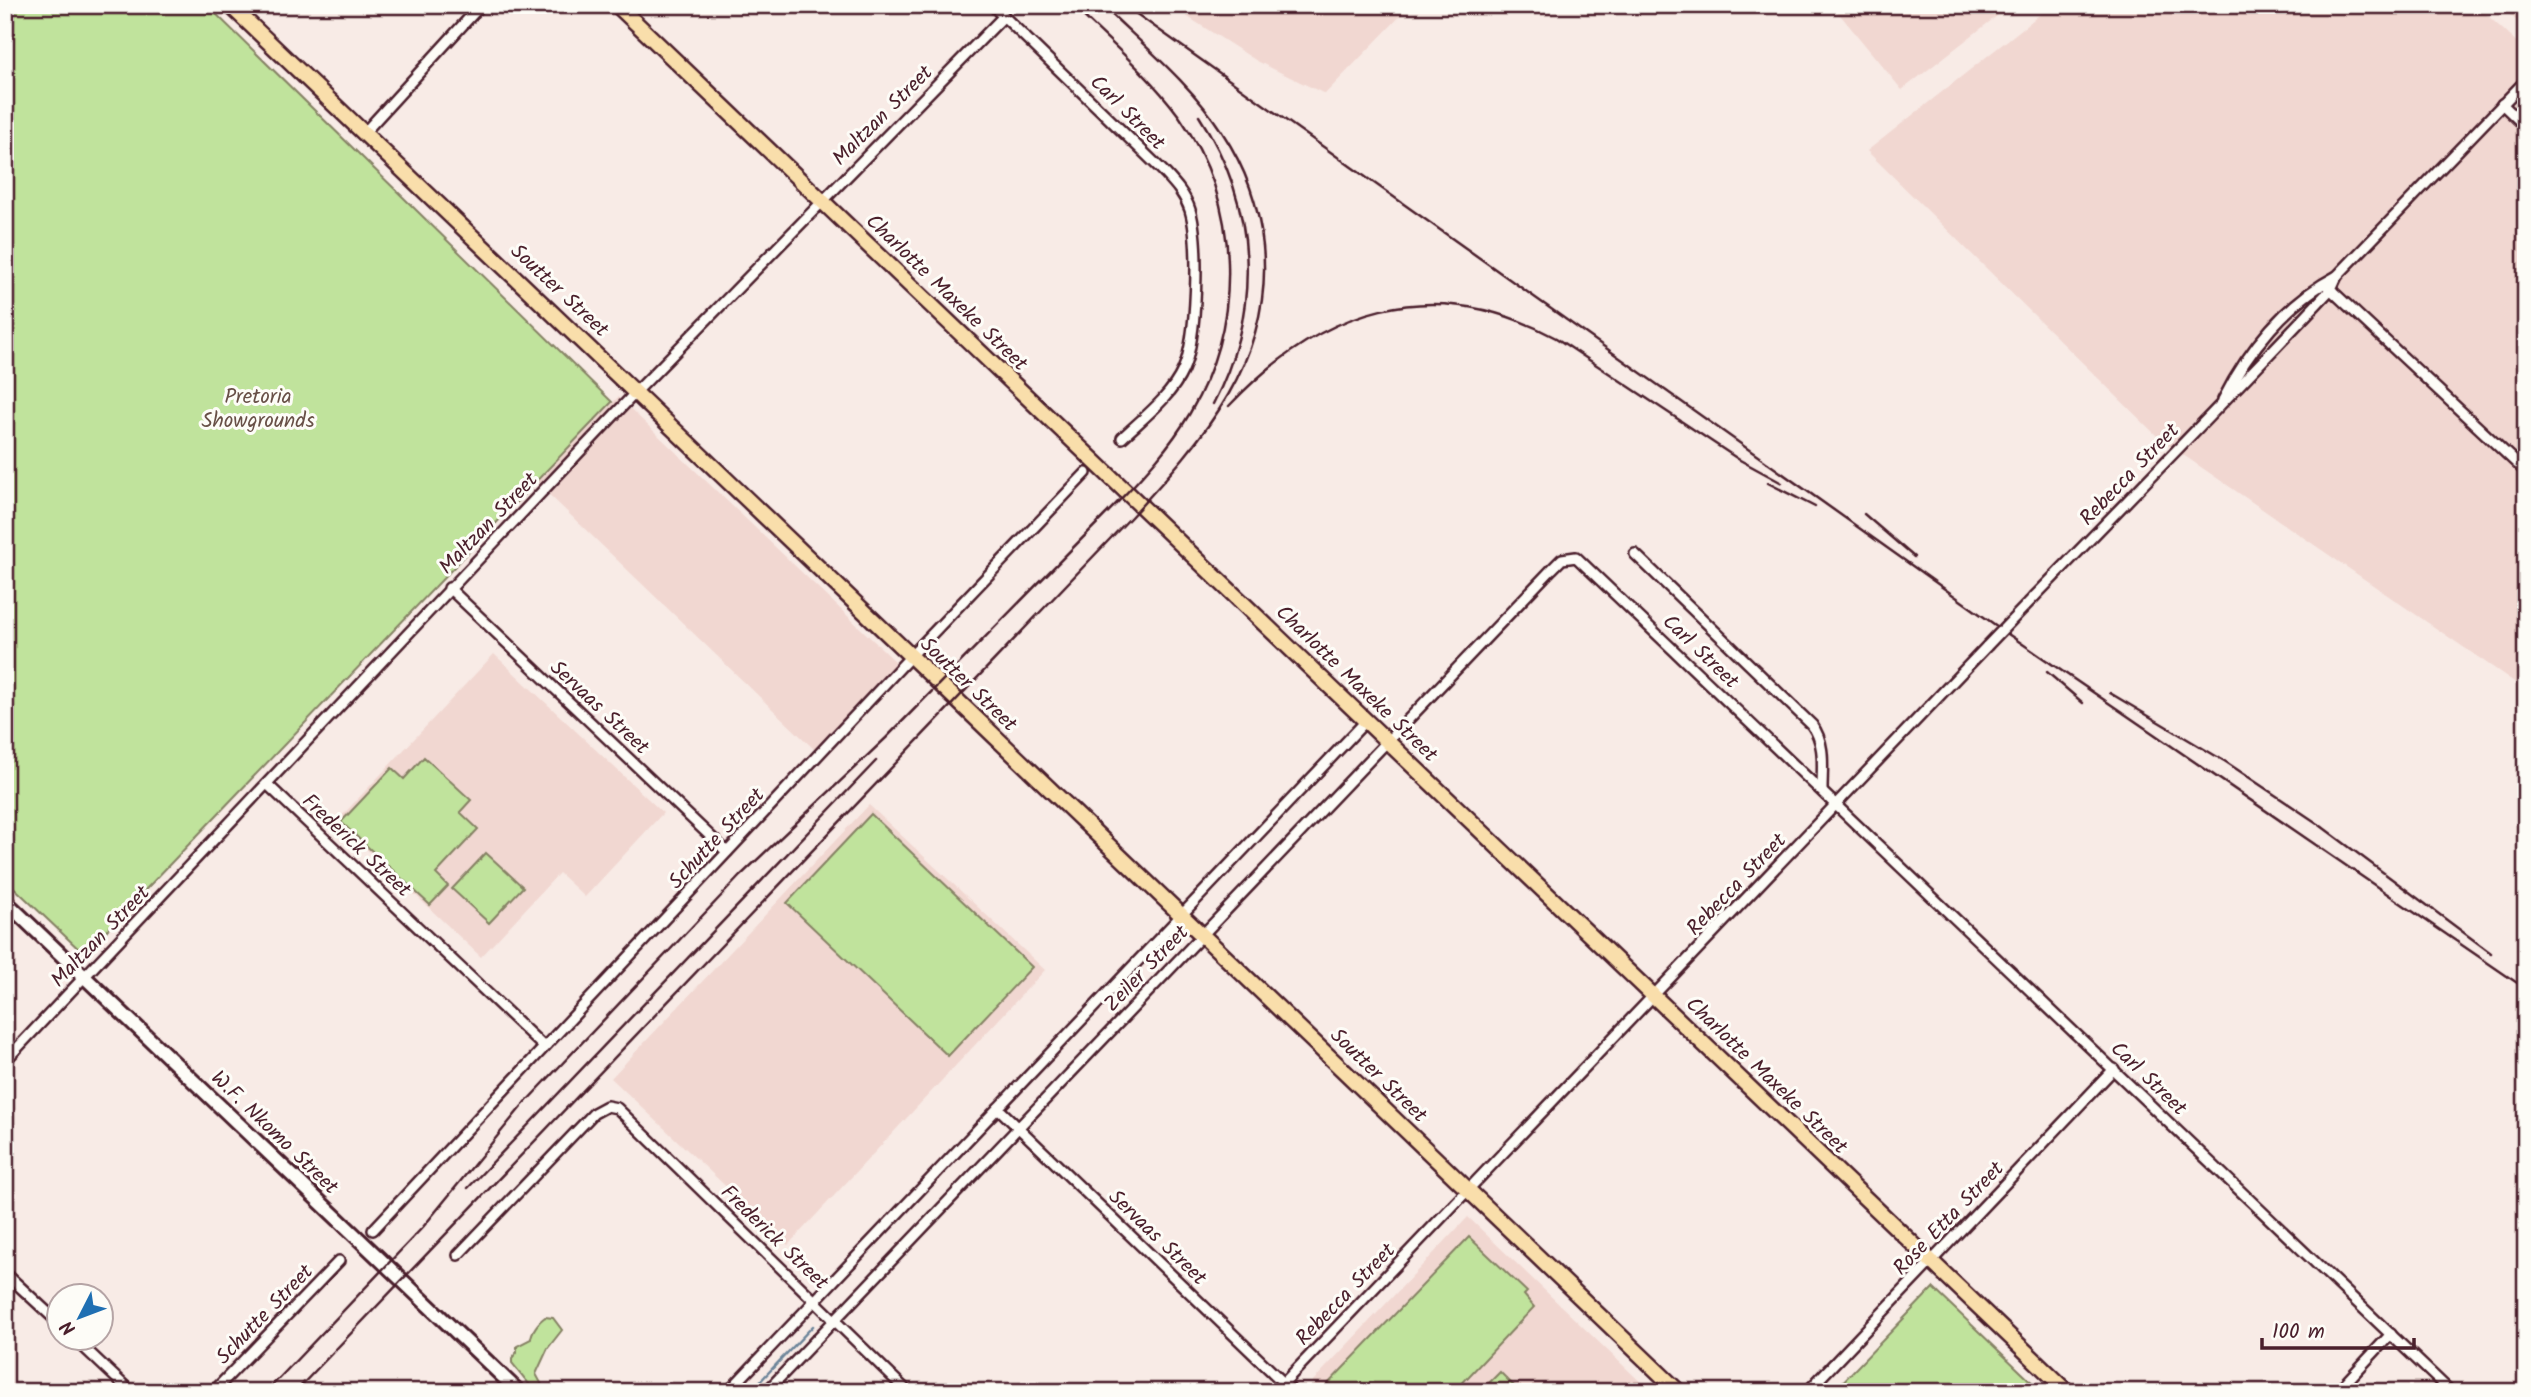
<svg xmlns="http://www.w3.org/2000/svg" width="2531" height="1397" font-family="Kalam,sans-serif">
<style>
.built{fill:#f1d7d1}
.green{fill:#c0e39c;stroke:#858164;stroke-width:2}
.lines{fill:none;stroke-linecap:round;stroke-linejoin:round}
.stream{stroke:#6a8398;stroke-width:2.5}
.street-casing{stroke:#4a1f2b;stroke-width:14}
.secondary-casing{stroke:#4a1f2b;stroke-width:18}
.primary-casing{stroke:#4a1f2b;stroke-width:19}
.street{stroke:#fdfcf7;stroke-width:9}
.secondary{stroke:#fdfcf7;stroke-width:12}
.primary{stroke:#f9deab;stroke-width:14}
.rail{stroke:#4a1f2b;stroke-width:2.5}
.street-bridge-casing{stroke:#4a1f2b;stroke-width:14;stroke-linecap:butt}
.street-bridge{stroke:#fdfcf7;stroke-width:9}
.labels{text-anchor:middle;stroke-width:6;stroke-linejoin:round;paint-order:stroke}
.street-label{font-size:21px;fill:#4a1f2b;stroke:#fdfcf7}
.park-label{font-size:21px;fill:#685047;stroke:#fdfcf7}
</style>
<rect width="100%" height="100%" fill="#f8ebe6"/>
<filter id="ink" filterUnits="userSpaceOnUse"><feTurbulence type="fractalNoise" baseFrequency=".0143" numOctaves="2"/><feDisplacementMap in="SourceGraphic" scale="14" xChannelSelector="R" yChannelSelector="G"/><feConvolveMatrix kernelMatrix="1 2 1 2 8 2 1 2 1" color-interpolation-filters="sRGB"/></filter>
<g filter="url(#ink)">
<!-- built -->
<g class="built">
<polygon points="1169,5 1411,5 1325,94 1257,61"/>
<polygon points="1832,5 2011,5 1902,90"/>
<polygon points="2052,5 2476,5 2521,46 2526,42 2526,690 2160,439 1867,151"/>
<polygon points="2499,5 2526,5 2526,29"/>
<polygon points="618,397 897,663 815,750 536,482"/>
<polygon points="494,654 663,813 585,897 559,873 481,957 337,821"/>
<polygon points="869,805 1045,970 788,1245 611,1078"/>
<polygon points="1468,1217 1651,1392 1322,1392 1312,1382"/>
</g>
<!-- green -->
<g class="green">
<polygon points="5,5 207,5 612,402 84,954 5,879"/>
<polygon points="424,757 471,800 460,812 478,829 436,874 448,886 430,905 341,822 392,768 404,779"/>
<polygon points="871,814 1032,967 948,1056 787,903"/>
<polygon points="486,853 523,887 489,923 452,889"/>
<polygon points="1469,1237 1527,1292 1524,1295 1534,1307 1454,1392 1326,1392 1323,1389"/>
<polygon points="1933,1288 2042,1392 1833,1392"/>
<path d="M545 1317 553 1318 562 1330 548 1348 536 1374 542 1385 537 1390 533 1389 512 1363V1358L517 1352V1346L531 1339C531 1332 539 1321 545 1317Z"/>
<polygon points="1500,1372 1520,1392 1480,1392"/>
</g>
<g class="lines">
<!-- stream -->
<polyline class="stream" points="750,1392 813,1326"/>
<!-- street casing -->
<g class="street-casing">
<g id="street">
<path d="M992 5 1163 171C1174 183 1185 194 1190 210 1200 243 1197 339 1183 370 1171 397 1143 418 1122 438"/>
<polyline points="2502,104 2526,127"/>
<polyline points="364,133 481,5"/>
<polyline points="2328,287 2526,472"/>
<path d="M2223 400C2248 350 2287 302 2337 276L2526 80"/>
<path d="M1635 554 1812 725C1826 744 1822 767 1822 790"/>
<polyline points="449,588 727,852"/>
<path d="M2034 597C2133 495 2233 393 2331 289L2337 276"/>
<polyline points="268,785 544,1047"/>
<polyline points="5,1061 637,391 1004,16"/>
<polyline points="998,1108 1293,1392"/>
<polyline points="373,1230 910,657 1086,473"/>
<polyline points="458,1255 594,1113 607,1106 617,1108 908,1392"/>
<polyline points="5,1273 60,1324"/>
<polyline points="74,1338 131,1392"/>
<polyline points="213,1392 339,1261"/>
<polyline points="728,1392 1366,721"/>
<polyline points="766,1392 1552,569 1562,559 1576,557 2451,1392"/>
<polyline points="1275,1392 1987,646"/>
<polyline points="1807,1392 2114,1069"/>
<polyline points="2337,1392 2391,1334"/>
</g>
</g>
<!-- secondary casing -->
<g class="secondary-casing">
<polyline id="secondary" points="5,901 519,1392"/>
</g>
<!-- primary casing -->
<g class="primary-casing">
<g id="primary">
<path d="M230 5C715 466 1195 930 1679 1392"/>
<polyline points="617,5 2068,1392"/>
</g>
</g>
<!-- street -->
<use href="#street" class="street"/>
<!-- secondary -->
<use href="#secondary" class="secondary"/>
<!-- primary -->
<use href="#primary" class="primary"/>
<!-- rail -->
<g class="rail">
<polyline points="1124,5 2008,634 2526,989"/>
<path d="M1199 116C1258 206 1262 310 1213 404"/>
<path d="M1229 406C1321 308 1432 271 1556 338L1738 459 1782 483"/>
<polyline points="1768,483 1815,507"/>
<polyline points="1864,514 1914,557"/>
<polyline points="2047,672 2083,703"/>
<polyline points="2110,693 2226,762 2317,823 2491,953"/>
<polyline points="468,1188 876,761"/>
<path d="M266 1392 423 1227 522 1106 740 876 886 738 1116 504C1143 476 1170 447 1190 413 1244 321 1241 204 1179 116 1149 75 1109 41 1072 5"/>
<path d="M295 1392 1131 517C1203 439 1274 360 1263 246 1259 205 1245 167 1222 132 1191 84 1143 45 1102 5"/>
</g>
<!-- street-bridge casing -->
<g class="street-bridge-casing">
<polyline id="street-bridge" points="1987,646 2034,597"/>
</g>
<!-- street-bridge -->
<use href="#street-bridge" class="street-bridge"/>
</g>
</g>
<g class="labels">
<!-- street labels -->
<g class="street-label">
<text transform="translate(1128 112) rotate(45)" y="7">Carl Street</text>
<text transform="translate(882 115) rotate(-45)" y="7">Maltzan Street</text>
<text transform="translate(560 290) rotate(43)" y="7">Soutter Street</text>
<text transform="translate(947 292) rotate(44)" y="7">Charlotte Maxeke Street</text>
<text transform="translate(2129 474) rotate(-46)" y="7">Rebecca Street</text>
<text transform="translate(488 523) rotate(-46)" y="7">Maltzan Street</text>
<text transform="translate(1701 651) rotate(44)" y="7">Carl Street</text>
<text transform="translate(1357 683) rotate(44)" y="7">Charlotte Maxeke Street</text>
<text transform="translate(969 684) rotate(44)" y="7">Soutter Street</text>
<text transform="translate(600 707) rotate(43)" y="7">Servaas Street</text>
<text transform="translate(716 838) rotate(-47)" y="7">Schutte Street</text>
<text transform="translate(357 845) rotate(43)" y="7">Frederick Street</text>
<text transform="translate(1736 884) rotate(-46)" y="7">Rebecca Street</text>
<text transform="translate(100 936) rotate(-46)" y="7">Maltzan Street</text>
<text transform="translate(1146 968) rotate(-46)" y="7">Zeiler Street</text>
<text transform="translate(1379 1075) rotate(44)" y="7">Soutter Street</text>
<text transform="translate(1767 1075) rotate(44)" y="7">Charlotte Maxeke Street</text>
<text transform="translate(2149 1078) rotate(44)" y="7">Carl Street</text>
<text transform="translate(275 1132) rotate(44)" y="7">W.F. Nkomo Street</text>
<text transform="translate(1948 1218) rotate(-46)" y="7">Rose Etta Street</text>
<text transform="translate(775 1237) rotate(44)" y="7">Frederick Street</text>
<text transform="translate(1158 1237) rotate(44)" y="7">Servaas Street</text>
<text transform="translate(1345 1294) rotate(-46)" y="7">Rebecca Street</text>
<text transform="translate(264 1314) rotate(-46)" y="7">Schutte Street</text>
</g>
<!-- park labels -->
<g class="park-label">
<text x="258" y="403">Pretoria<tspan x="258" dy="24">Showgrounds</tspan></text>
</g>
</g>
<!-- margin -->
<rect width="2531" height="1397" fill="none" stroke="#fdfcf7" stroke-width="28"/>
<rect x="14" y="14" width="2503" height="1369" fill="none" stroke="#4a1f2b" stroke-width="2.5" filter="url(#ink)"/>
<!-- north arrow -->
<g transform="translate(80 1317) rotate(228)"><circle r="33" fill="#fdfcf7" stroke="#b5a4a5" stroke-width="2"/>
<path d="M0-5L12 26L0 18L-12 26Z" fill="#1f6fb2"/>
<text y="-10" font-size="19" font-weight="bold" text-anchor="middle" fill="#4a1f2b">N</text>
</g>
<!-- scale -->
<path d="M2262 1338v10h152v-10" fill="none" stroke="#4a1f2b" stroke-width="3.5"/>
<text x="2272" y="1338" font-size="21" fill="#4a1f2b" stroke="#fdfcf7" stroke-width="5" paint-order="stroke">100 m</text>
</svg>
